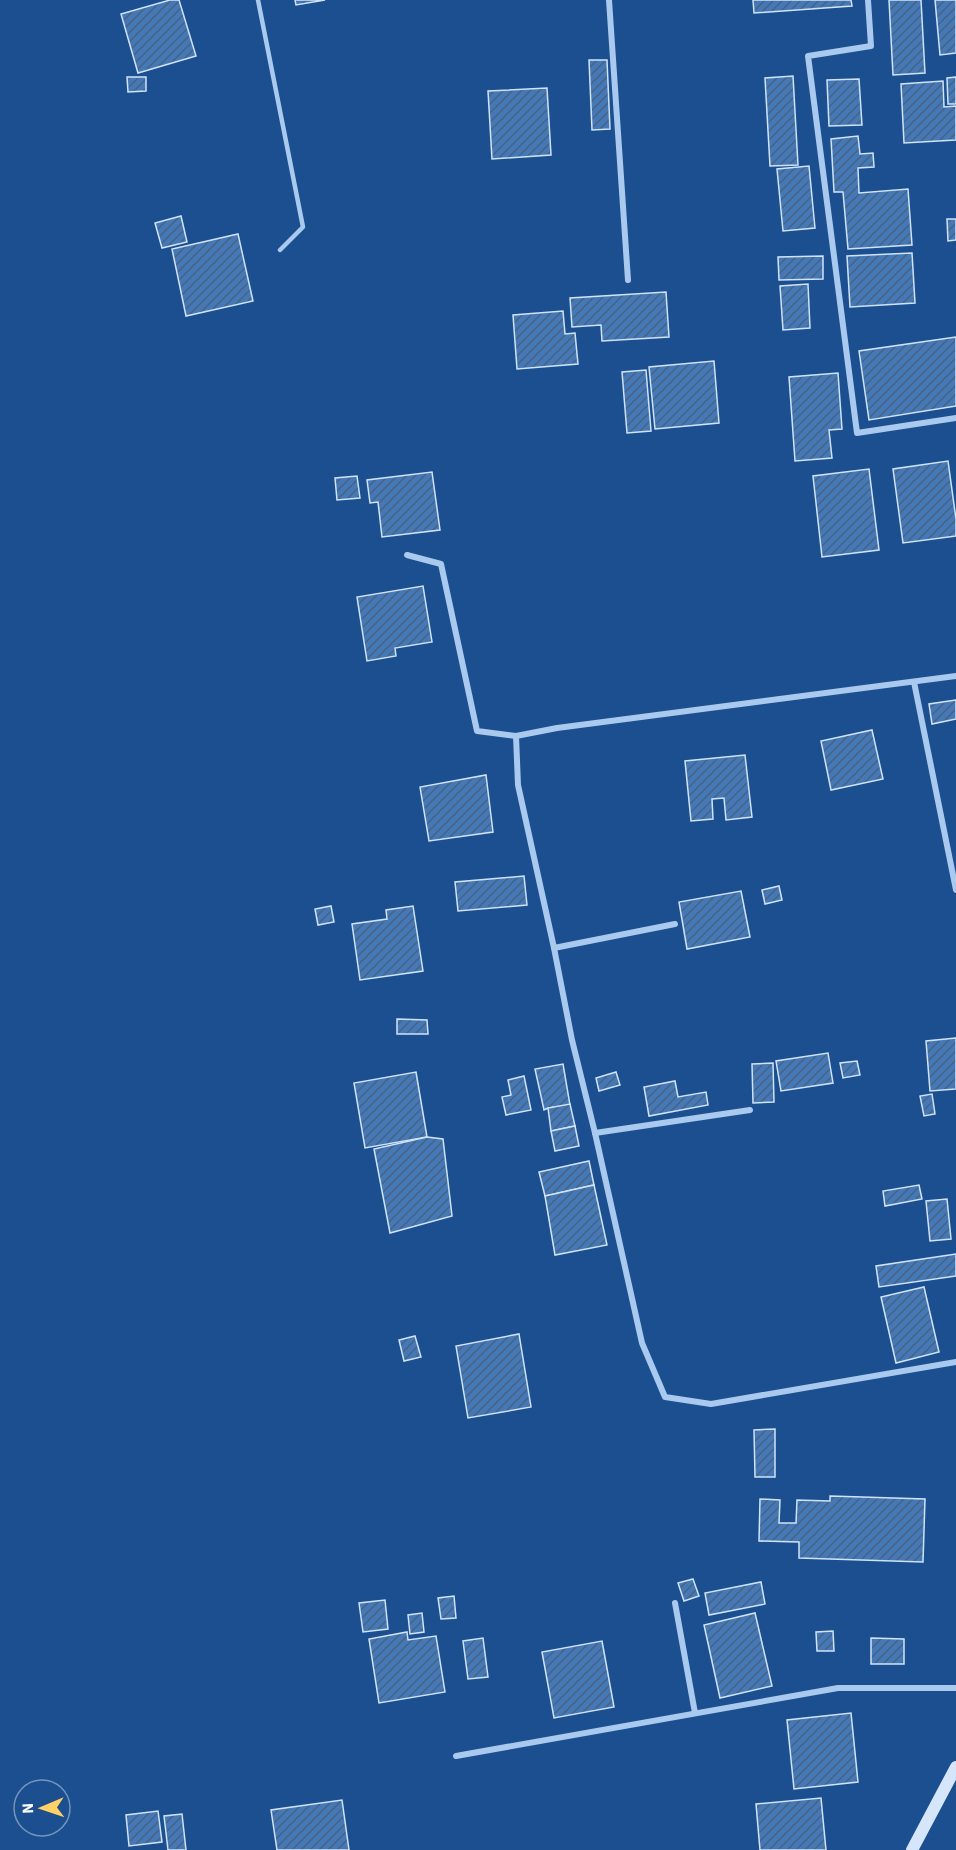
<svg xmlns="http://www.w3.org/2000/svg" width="956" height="1850" font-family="'Source Sans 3',sans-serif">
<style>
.building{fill:url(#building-hatch);stroke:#cfe3fa;stroke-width:1.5}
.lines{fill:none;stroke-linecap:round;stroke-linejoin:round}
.lane{stroke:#a9c9ee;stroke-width:4.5}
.street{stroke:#a9c9ee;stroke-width:6}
.secondary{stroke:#d6e6fa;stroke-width:12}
</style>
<defs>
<pattern id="building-hatch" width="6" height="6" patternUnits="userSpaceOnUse" patternTransform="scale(1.5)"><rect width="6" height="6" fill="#4478b7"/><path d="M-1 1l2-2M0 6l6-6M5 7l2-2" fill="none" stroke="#486282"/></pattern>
</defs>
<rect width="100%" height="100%" fill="#1b4f8f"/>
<!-- building -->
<g class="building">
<polygon points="170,0 179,0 196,56 138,73 121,14"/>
<polygon points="295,0 325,0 296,5"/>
<polygon points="753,0 851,0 852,6 754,13"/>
<polygon points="889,0 921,0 925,73 893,75"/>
<polygon points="935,0 956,0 956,53 940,55"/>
<polygon points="589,60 607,60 610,129 592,130"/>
<polygon points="793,76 798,165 770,166 765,78"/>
<polygon points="127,77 146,77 146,91 128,92"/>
<polygon points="956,77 956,104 948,104 947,78"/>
<polygon points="859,79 862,125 829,126 827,80"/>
<polygon points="943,81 944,107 956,106 956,140 904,143 901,84"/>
<polygon points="547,88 551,155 492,159 488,91"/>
<polygon points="858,136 860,154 873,153 874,167 858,168 859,193 908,189 912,245 848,249 843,192 834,192 831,139"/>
<polygon points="809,166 815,228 783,231 777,169"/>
<polygon points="181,216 187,242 162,248 155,223"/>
<polygon points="947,219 956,219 956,240 948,241"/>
<polygon points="238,234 253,301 186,316 172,249"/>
<polygon points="912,253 915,303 850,307 847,256"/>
<polygon points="823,256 823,279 779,280 778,257"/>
<polygon points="808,284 810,328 783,330 780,286"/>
<polygon points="666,292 669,337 602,341 601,325 572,327 570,298"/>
<polygon points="563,311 565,334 575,333 578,364 517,369 513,315"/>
<polygon points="956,337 956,406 869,420 859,351"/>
<polygon points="714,361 719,423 655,429 649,367"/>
<polygon points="646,370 651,431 627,433 622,372"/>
<polygon points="838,373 842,429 829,430 832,458 795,461 789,377"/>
<polygon points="948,461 956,519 956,536 903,543 893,469"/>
<polygon points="869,469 879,550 822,557 813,476"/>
<polygon points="432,472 440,530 382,537 378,502 370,503 367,480"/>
<polygon points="357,476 360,498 337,500 335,478"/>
<polygon points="423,586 432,642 395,648 396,656 367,661 357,597"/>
<polygon points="956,700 956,719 932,724 929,704"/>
<polygon points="872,730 883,779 831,790 821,741"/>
<polygon points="745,755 752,817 726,820 724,798 712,799 713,819 691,821 685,761"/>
<polygon points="486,775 493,832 429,841 420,787"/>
<polygon points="524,876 527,905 458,911 455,882"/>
<polygon points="779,886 782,900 765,904 762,890"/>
<polygon points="741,891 750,937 687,949 679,902"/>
<polygon points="331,906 334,922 318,925 315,909"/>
<polygon points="413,906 423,971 360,980 352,924 387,919 386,910"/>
<polygon points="397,1019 427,1020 428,1034 397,1034"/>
<polygon points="956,1038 956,1089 930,1091 926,1041"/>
<polygon points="828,1053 833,1083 781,1091 776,1061"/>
<polygon points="857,1061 860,1075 843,1078 840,1063"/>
<polygon points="773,1063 774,1102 753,1103 752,1064"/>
<polygon points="563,1064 570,1105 548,1108 544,1110 535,1069"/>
<polygon points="416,1072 427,1137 365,1148 354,1083"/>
<polygon points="616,1072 620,1085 599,1091 596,1078"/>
<polygon points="524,1076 531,1110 506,1115 502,1097 511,1095 508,1080"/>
<polygon points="675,1081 678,1097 706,1092 708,1105 649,1116 644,1087"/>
<polygon points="932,1094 935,1114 924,1116 920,1096"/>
<polygon points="570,1104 575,1126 551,1131 548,1108"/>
<polygon points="575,1126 579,1146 555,1151 551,1131"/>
<polygon points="427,1137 443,1139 452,1216 390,1233 374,1149"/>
<polygon points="589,1161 594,1185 545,1196 539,1172"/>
<polygon points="594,1185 607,1245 555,1255 545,1196"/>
<polygon points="919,1185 922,1199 885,1206 883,1191"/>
<polygon points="947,1199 951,1239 930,1241 926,1201"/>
<polygon points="956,1254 956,1276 879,1287 876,1266"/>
<polygon points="924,1287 939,1352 896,1363 881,1297"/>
<polygon points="519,1334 531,1407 468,1418 456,1346"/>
<polygon points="415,1336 421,1357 404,1361 399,1340"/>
<polygon points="775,1429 775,1477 755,1477 754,1430"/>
<polygon points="830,1496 925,1499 923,1562 799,1558 799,1542 759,1541 760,1499 780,1500 779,1523 796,1523 797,1500 830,1501"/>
<polygon points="693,1579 699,1596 684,1601 678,1583"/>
<polygon points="761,1582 765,1604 709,1615 705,1593"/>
<polygon points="454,1596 456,1618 441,1619 438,1598"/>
<polygon points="385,1600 388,1629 363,1632 359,1603"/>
<polygon points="422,1613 424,1632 410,1634 408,1615"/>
<polygon points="755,1613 772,1686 720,1698 704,1625"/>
<polygon points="833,1631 834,1651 817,1651 816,1632"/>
<polygon points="407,1632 408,1640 436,1636 445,1692 379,1703 369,1639"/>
<polygon points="483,1638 488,1677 468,1679 463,1641"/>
<polygon points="871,1638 904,1639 904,1664 871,1664"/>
<polygon points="602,1641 614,1707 554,1718 542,1652"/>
<polygon points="851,1713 858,1782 794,1789 787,1720"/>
<polygon points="821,1798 826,1850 760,1850 756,1804"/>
<polygon points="342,1800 349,1850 277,1850 271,1810"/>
<polygon points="158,1811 162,1842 129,1846 126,1815"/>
<polygon points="182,1814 186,1850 168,1850 164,1816"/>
</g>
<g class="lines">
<!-- lane -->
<polyline class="lane" points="258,0 303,227 280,250"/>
<!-- street -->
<g class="street">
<polyline points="609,0 628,280"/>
<polyline points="868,0 871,46 808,56 857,433 956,418"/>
<polyline points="407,555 441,564 477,731 516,736"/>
<polyline points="956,676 557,728 516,736 518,785 554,948 572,1040 595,1133 642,1343 665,1397 711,1404 956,1362"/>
<polyline points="914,682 956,890"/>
<polyline points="554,948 675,924"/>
<polyline points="595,1133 750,1110"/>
<polyline points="675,1603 695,1713"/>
<polyline points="456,1756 838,1688 956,1688"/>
</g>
<!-- secondary -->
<polyline class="secondary" points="912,1850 956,1767"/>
</g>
<!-- north arrow -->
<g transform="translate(42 1808) rotate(268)"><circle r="28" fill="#1b4f8f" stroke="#7695bc" stroke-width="1.5"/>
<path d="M0-4.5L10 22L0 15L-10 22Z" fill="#ffd166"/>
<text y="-9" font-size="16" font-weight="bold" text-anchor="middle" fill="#ffffff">N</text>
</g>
</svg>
